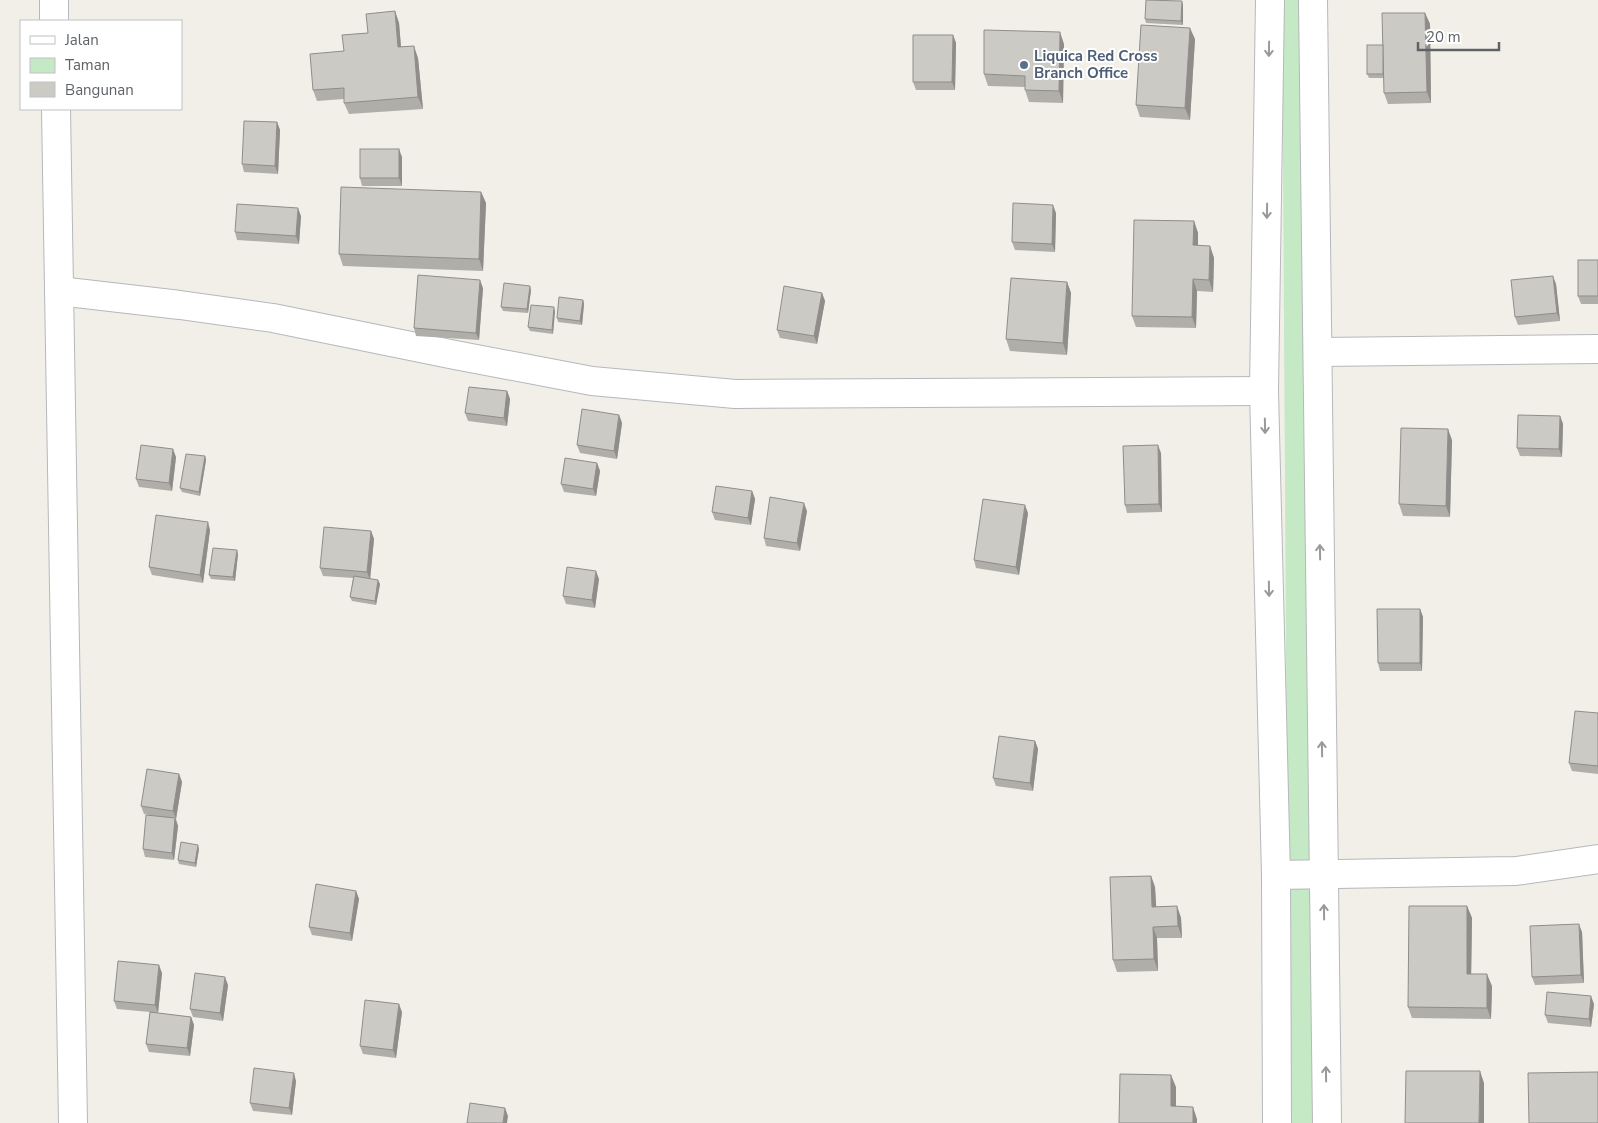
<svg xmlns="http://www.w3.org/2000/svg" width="1598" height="1123" font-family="'Nunito Sans',sans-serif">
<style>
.green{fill:#c5e8c5}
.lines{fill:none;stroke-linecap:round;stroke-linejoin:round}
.minor-casing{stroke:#b5b8bc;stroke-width:30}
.minor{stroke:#fff;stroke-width:28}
.wall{fill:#afaea9}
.shaded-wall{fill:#8f8d8a}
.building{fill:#cccac5;stroke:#8f8d8a}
.oneway{stroke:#979a9d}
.service-dot{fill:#5c6f8a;stroke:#fff;stroke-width:2}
.labels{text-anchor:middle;stroke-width:4;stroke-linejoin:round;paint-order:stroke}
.service-label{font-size:15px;font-weight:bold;fill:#4e5e75;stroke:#fff;text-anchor:start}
</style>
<rect width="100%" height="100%" fill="#f1efe8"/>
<!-- green -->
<polygon class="green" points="1282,0 1308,0 1317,1123 1289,1123"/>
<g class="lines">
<!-- minor casing -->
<g class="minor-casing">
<g id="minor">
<polyline points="54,0 54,21"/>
<polyline points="1270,0 1264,391 1276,875 1277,1123"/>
<polyline points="1313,0 1327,1123"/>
<polyline points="56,109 73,1123"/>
<polyline points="59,291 180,305 273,318 455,355 592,381 735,394 1264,391"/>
<polyline points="1318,352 1598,349"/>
<polyline points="1276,875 1516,871 1598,859"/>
</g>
</g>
<!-- minor -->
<use href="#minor" class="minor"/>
</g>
<!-- wall -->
<g class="wall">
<polygon points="1183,5 1183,25 1146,23 1145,19"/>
<polygon points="395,11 399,23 401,47 418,58 423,109 349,114 344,103 344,99 317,101 313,90 368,33"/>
<polygon points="1425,13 1430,24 1431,103 1388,104 1384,93 1384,78 1369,78 1367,74 1383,45"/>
<polygon points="953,35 956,43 955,90 916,90 913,82"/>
<polygon points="1195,39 1190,120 1140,117 1136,105"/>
<polygon points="1064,44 1063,103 1029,102 1025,90 1025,87 988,86 984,74"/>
<polygon points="277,122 280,130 278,174 244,172 242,164"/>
<polygon points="402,157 402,186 362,186 360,178"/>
<polygon points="481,192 486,203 483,271 343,266 339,254"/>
<polygon points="1056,213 1055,252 1015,250 1012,242"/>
<polygon points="301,216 299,244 237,240 235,232"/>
<polygon points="1194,221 1198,233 1198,246 1210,246 1214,258 1213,292 1197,291 1196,328 1136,327 1132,316"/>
<polygon points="1598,260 1598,304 1581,304 1578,296"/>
<polygon points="1067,282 1071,293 1067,355 1010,351 1006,339"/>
<polygon points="1556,284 1560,321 1518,325 1515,317"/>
<polygon points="483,288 479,340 416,336 414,328"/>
<polygon points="531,290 528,313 503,311 501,307"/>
<polygon points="822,293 825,301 817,344 780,338 777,330"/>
<polygon points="583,300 584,304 582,325 558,322 557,318"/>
<polygon points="555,311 553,334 530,331 528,327"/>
<polygon points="507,391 510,399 507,426 468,421 465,413"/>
<polygon points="619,415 622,423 617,459 580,453 577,445"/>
<polygon points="1560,416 1563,424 1562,457 1520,456 1517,448"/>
<polygon points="1452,440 1450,517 1403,516 1399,504"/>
<polygon points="1161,453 1162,512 1127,513 1125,505"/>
<polygon points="205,456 206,460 200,496 182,492 180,488"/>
<polygon points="176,457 172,491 139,487 136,479"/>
<polygon points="597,463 600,471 596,496 564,492 561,484"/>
<polygon points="752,491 755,499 751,525 715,520 712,512"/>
<polygon points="807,511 800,551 766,546 764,538"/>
<polygon points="1028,513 1019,575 976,568 974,560"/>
<polygon points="210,530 203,583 152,575 149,567"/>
<polygon points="371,531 374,539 370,579 380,584 376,605 352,601 350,597 353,578 323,576 320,568"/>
<polygon points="238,554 235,581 211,579 209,575"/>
<polygon points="599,579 595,608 566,604 563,596"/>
<polygon points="1420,609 1423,617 1422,671 1380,671 1378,663"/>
<polygon points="1598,713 1598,774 1572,771 1569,763"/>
<polygon points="1035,741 1038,749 1033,791 996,786 993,778"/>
<polygon points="179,774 182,782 176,819 178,826 174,860 145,857 143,849 149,815 144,814 141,806"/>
<polygon points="199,849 196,867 179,864 178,860"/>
<polygon points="1151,876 1155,887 1156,907 1177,906 1181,918 1182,938 1157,938 1158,971 1117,972 1113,960"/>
<polygon points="356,891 359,899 352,941 312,935 309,927"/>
<polygon points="1467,906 1472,918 1471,974 1492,986 1491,1019 1412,1018 1408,1007"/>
<polygon points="1582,932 1584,983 1535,985 1532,977"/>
<polygon points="162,973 158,1013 191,1017 194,1025 190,1056 149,1052 146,1044 150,1012 117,1009 114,1001"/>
<polygon points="228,985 223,1021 193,1017 190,1009"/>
<polygon points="1594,1004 1591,1027 1548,1023 1545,1015"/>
<polygon points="402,1012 396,1058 363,1054 360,1046"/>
<polygon points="296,1081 292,1115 253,1111 250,1103"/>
</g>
<!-- shaded-wall -->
<g class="shaded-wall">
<polygon points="1182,1 1183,5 1183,25 1181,21"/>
<polygon points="395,11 399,23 402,59 398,47"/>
<polygon points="1425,13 1430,24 1431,103 1427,92"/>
<polygon points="1190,28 1195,39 1190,120 1185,108"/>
<polygon points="1060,32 1064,44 1063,103 1059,91"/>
<polygon points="953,35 956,43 955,90 952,82"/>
<polygon points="414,46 418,58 423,109 418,97"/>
<polygon points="277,122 280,130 278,174 275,166"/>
<polygon points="399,149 402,157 402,186 399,178"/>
<polygon points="481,192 486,203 483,271 479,259"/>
<polygon points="1053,205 1056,213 1055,252 1052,244"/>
<polygon points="298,208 301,216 299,244 296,236"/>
<polygon points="1194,221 1198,233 1198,257 1193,245"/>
<polygon points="1210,246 1214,258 1213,292 1209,280"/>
<polygon points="1553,276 1556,284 1560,321 1557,313"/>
<polygon points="1193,279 1197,291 1196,328 1192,317"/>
<polygon points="480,280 483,288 479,340 476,333"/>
<polygon points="1067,282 1071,293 1067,355 1063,343"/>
<polygon points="530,286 531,290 528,313 527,309"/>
<polygon points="822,293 825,301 817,344 814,336"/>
<polygon points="583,300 584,304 582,325 580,321"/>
<polygon points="554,307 555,311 553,334 552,330"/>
<polygon points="507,391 510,399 507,426 504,418"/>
<polygon points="619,415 622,423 617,459 614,451"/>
<polygon points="1560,416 1563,424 1562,457 1559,449"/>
<polygon points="1448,429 1452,440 1450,517 1446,506"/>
<polygon points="1158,445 1161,453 1162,512 1159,504"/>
<polygon points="173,449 176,457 172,491 169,483"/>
<polygon points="205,456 206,460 200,496 199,492"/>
<polygon points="597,463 600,471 596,496 593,489"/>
<polygon points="752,491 755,499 751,525 748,518"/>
<polygon points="804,503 807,511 800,551 797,543"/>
<polygon points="1025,505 1028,513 1019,575 1016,567"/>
<polygon points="208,522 210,530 203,583 200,575"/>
<polygon points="371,531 374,539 370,580 367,572"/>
<polygon points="237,550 238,554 235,581 233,577"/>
<polygon points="596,571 599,579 595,608 592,600"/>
<polygon points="378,580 380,584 376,605 375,601"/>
<polygon points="1420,609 1423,617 1422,671 1420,663"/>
<polygon points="1035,741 1038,749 1033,791 1030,783"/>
<polygon points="179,774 182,782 176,819 173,811"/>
<polygon points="175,818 178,826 174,860 172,853"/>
<polygon points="198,845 199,849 196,867 195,863"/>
<polygon points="1151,876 1155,887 1157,919 1152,907"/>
<polygon points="356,891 359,899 352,941 350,933"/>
<polygon points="1177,906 1181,918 1182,938 1178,926"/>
<polygon points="1467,906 1472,918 1471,986 1467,974"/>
<polygon points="1579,924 1582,932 1584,983 1581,975"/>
<polygon points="1153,927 1157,938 1158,971 1154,959"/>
<polygon points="159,965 162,973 158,1013 155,1005"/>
<polygon points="1487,974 1492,986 1491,1019 1487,1008"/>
<polygon points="225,977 228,985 223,1021 220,1013"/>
<polygon points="1591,996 1594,1004 1591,1027 1589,1019"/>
<polygon points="399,1004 402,1012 396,1058 393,1050"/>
<polygon points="191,1017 194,1025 190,1056 187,1048"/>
<polygon points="1480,1071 1484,1083 1484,1123 1479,1123"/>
<polygon points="294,1073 296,1081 292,1115 289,1108"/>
<polygon points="1171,1075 1176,1087 1176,1118 1171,1106"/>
<polygon points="1193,1107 1197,1119 1197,1123 1193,1123"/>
<polygon points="505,1108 508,1116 507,1123 503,1123"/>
</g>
<!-- building -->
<g class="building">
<polygon points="1146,0 1182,1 1181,21 1145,19"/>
<polygon points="395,11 398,47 414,46 418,97 344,103 344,88 313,90 310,54 344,51 342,35 368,33 366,14"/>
<polygon points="1382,13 1425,13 1427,92 1384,93"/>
<polygon points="1141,25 1190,28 1185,108 1136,105"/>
<polygon points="984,30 1060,32 1059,91 1025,90 1025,76 984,74"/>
<polygon points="913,35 953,35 952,82 913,82"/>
<rect x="1367" y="45" width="16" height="29"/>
<polygon points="244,121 277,122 275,166 242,164"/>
<rect x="360" y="149" width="39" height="29"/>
<polygon points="341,187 481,192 479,259 339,254"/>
<polygon points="1013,203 1053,205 1052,244 1012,242"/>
<polygon points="237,204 298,208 296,236 235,232"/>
<polygon points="1134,220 1194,221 1193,245 1210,246 1209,280 1193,279 1192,317 1132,316"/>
<rect x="1578" y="260" width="20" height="36"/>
<polygon points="418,275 480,280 476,333 414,328"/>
<polygon points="1553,276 1557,313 1515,317 1511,280"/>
<polygon points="1011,278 1067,282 1063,343 1006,339"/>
<polygon points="504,283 530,286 527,309 501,307"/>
<polygon points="784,286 822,293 814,336 777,330"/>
<polygon points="559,297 583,300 580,321 557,318"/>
<polygon points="531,305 554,307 552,330 528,327"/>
<polygon points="469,387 507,391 504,418 465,413"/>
<polygon points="582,409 619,415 614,451 577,445"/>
<polygon points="1518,415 1560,416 1559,449 1517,448"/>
<polygon points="1401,428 1448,429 1446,506 1399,504"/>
<polygon points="141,445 173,449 169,483 136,479"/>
<polygon points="1158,445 1159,504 1125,505 1123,446"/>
<polygon points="186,454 205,456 199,492 180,488"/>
<polygon points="565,458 597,463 593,489 561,484"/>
<polygon points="716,486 752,491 748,518 712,512"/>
<polygon points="770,497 804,503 797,543 764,538"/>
<polygon points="983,499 1025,505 1016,567 974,560"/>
<polygon points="156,515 208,522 200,575 149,567"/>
<polygon points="324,527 371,531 367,572 320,568"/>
<polygon points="213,548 237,550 233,577 209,575"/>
<polygon points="567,567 596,571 592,600 563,596"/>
<polygon points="354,576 378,580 375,601 350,597"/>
<polygon points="1377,609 1420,609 1420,663 1378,663"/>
<polygon points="1575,711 1598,713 1598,766 1569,763"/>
<polygon points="999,736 1035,741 1030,783 993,778"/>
<polygon points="147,769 179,774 173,811 141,806"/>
<polygon points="146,815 175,818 172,853 143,849"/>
<polygon points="181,842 198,845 195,863 178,860"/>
<polygon points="1151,876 1152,907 1177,906 1178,926 1153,927 1154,959 1113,960 1110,877"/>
<polygon points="316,884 356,891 350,933 309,927"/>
<polygon points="1409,906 1467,906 1467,974 1487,974 1487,1008 1408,1007"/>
<polygon points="1579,924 1581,975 1532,977 1530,926"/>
<polygon points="118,961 159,965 155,1005 114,1001"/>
<polygon points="195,973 225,977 220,1013 190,1009"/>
<polygon points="1547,992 1591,996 1589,1019 1545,1015"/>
<polygon points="365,1000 399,1004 393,1050 360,1046"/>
<polygon points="150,1012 191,1017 187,1048 146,1044"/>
<polygon points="254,1068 294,1073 289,1108 250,1103"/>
<polygon points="1406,1071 1480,1071 1479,1123 1405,1123"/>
<polygon points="1598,1072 1598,1123 1529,1123 1528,1073"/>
<polygon points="1120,1074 1171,1075 1171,1106 1193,1107 1193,1123 1119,1123"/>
<polygon points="470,1103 505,1108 503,1123 467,1123"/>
</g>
<!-- one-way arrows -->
<defs><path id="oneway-shaft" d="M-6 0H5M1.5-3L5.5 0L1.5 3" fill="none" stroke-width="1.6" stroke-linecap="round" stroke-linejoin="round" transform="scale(1.25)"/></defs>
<g class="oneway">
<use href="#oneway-shaft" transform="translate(1269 49) rotate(91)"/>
<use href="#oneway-shaft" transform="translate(1267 211) rotate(91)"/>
<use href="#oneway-shaft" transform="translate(1265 426) rotate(89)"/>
<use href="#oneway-shaft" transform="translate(1320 552) rotate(-91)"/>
<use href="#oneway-shaft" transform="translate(1269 589) rotate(89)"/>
<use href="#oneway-shaft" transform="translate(1322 749) rotate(-91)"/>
<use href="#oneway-shaft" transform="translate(1324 912) rotate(-91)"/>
<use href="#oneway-shaft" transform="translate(1326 1074) rotate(-91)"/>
</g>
<!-- markers -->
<circle class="service-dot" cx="1024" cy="65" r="5"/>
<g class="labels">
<!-- service labels -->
<g class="service-label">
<text x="1034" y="61">Liquica Red Cross<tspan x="1034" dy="17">Branch Office</tspan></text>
</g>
</g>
<!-- legend -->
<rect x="20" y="20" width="162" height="90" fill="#ffffff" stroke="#bfc1c3"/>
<rect x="30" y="36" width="25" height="8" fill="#ffffff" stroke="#bfc1c3"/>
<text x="65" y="45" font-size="15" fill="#5f6368">Jalan</text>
<rect x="30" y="58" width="25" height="15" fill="#c5e8c5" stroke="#bfc1c3"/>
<text x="65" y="70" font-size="15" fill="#5f6368">Taman</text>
<rect x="30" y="82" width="25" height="15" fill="#cccac5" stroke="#bfc1c3"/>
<text x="65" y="95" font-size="15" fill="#5f6368">Bangunan</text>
<!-- scale -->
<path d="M1418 42v8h81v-8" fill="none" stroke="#5f6368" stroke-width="2.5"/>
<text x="1426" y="42" font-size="15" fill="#5f6368" stroke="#ffffff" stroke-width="4" paint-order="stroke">20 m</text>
</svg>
